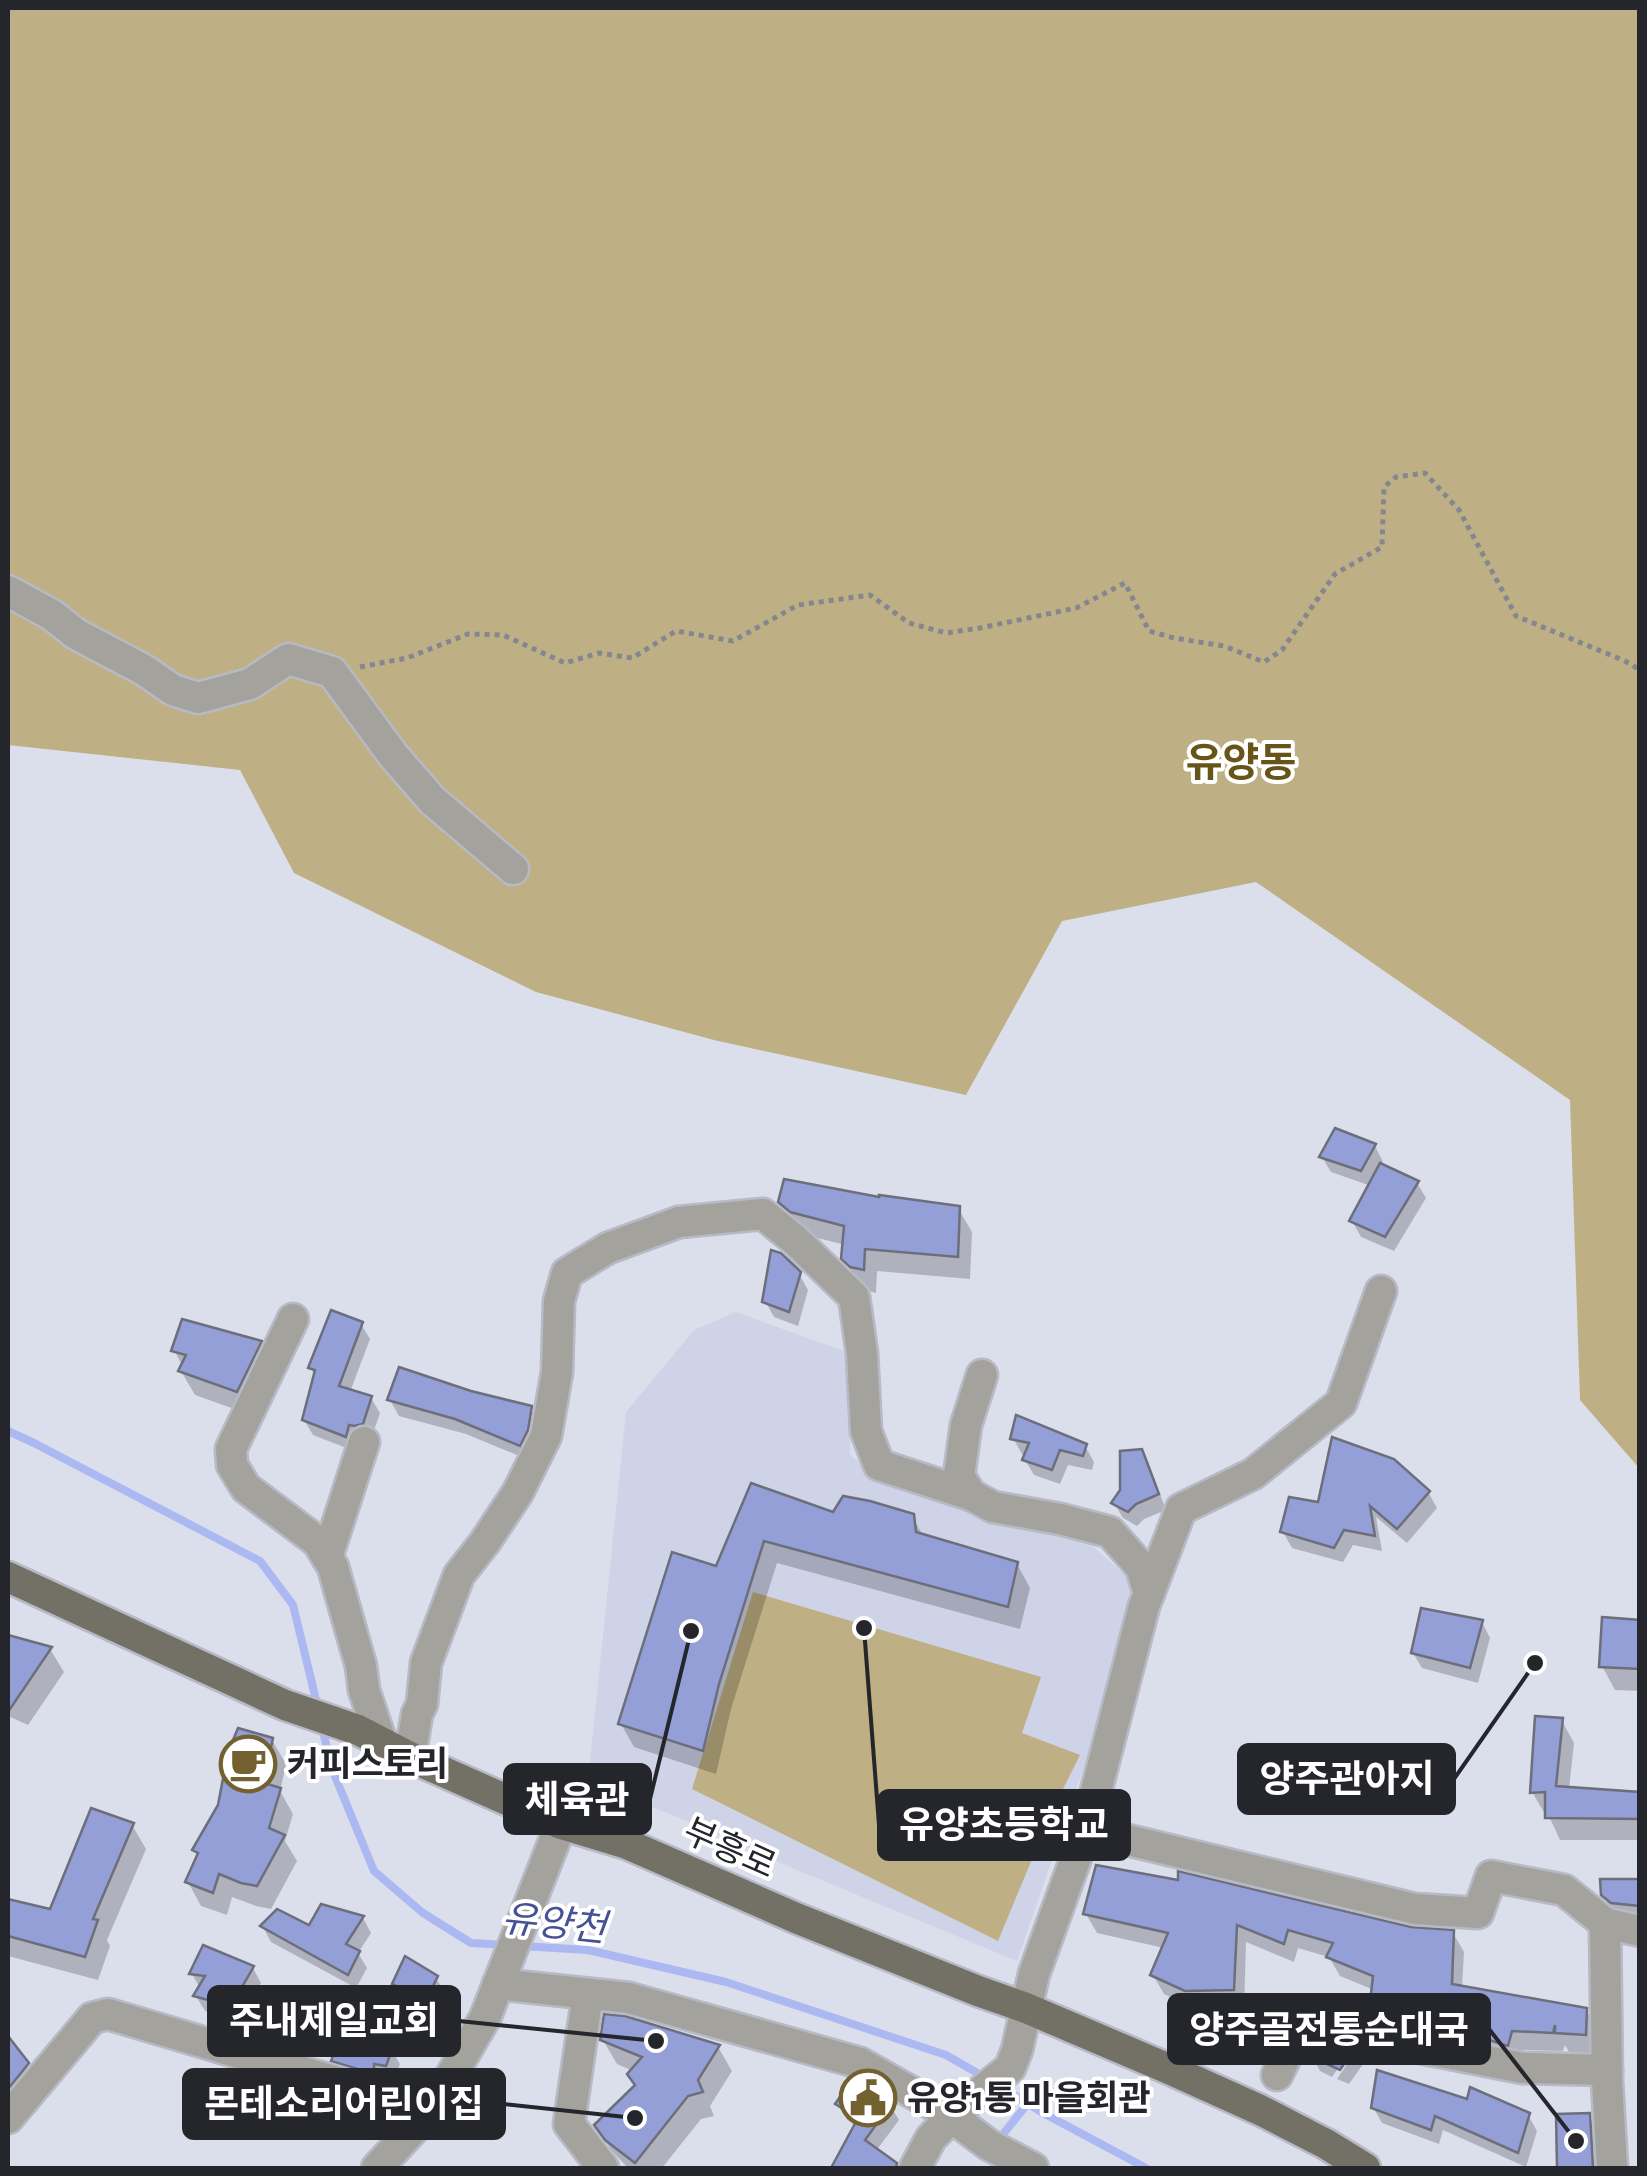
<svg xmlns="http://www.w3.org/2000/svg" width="1647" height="2176" font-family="'Alegreya Sans','Noto Sans KR',sans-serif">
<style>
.built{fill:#ced3e7}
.green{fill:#beb084}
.shadow{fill:#0003}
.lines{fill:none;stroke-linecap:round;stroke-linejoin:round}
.stream{stroke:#abb8f1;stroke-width:8}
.building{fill:#939fd6;stroke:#6c6f7b;stroke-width:2.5}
.minor-casing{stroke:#b7bac5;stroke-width:35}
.major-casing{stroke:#b7bac5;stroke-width:35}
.path{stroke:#848790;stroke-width:5;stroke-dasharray:5 5;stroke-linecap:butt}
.minor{stroke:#a4a29d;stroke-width:30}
.major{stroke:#737065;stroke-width:30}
.labels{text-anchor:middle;stroke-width:8;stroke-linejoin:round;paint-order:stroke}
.poi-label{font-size:35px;font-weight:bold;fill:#25262b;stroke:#fff;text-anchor:start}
.street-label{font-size:35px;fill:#25262b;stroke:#fff}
.water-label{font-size:38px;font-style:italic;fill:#465196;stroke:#fff}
.quarter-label{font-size:40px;font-weight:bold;fill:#665418;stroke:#fff}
.leader{fill:none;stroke:#25262b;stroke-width:4}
.callout-dot{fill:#25262b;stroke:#fff;stroke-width:4}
.callout{fill:#25262b;stroke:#25262b;stroke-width:4}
.callout-label{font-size:38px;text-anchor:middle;font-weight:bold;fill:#fff}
</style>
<rect width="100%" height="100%" fill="#dbdfec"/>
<!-- built -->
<polygon class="built" points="736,1312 849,1353 850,1455 873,1473 994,1519 1089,1543 1132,1581 1116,1674 1017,1961 797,1870 702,1827 588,1781 626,1412 694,1330"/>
<!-- green -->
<g class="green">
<polygon points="8,8 1639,8 1639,1468 1580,1400 1570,1100 1256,882 1062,921 966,1095 714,1040 536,992 294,873 240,770 8,745"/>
<polygon points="753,1592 1041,1677 1022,1733 1080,1755 1052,1811 998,1941 692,1789"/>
</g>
<!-- shadow -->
<g class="shadow">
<polygon points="1375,1146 1383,1162 1381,1166 1417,1183 1426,1198 1394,1251 1361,1237 1352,1221 1371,1186 1331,1172 1322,1157"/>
<polygon points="882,1200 958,1208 972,1232 970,1279 877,1271 876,1293 866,1290 858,1283 844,1258 845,1245 806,1235 795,1226 781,1202"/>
<polygon points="799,1274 808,1290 798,1326 774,1317 765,1301"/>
<polygon points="361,1324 370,1339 350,1392 371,1398 380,1413 371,1439 354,1451 313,1435 304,1420 315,1377 311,1368"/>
<polygon points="260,1343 274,1367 251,1415 195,1395 181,1371 183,1367 174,1350"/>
<polygon points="470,1394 530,1408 539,1424 529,1460 466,1434 399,1416 390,1400"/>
<polygon points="1013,1438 1085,1446 1094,1462 1092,1470 1068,1465 1060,1484 1034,1475 1025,1460 1027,1455 1022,1454"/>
<polygon points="1141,1452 1150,1467 1166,1510 1144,1519 1137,1526 1123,1518 1114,1503"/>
<polygon points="752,1486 834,1515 912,1517 924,1537 1017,1564 1030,1588 1020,1629 777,1563 731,1709 716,1774 634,1747 621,1724 718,1569"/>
<polygon points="1428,1492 1437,1508 1407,1543 1376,1517 1382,1551 1353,1545 1343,1562 1292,1548 1283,1532 1320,1505"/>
<polygon points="1482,1622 1490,1638 1478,1683 1422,1668 1413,1653"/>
<polygon points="1640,1623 1640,1691 1615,1690 1602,1666"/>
<polygon points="8,1638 50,1649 64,1672 28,1725 8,1716"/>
<polygon points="1562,1721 1574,1743 1569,1789 1640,1794 1640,1840 1560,1840 1548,1814 1545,1814 1532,1792"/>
<polygon points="272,1740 286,1764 280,1791 293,1814 285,1841 297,1861 271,1909 256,1906 232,1897 227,1915 201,1906 188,1882 199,1857 195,1850"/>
<polygon points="132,1825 146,1849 107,1940 110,1946 98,1980 8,1956 8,1902 51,1912"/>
<polygon points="1640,1882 1640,1920 1612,1911 1603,1895"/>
<polygon points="322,1907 363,1918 371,1933 358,1953 367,1968 356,1988 271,1942 263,1927 310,1928"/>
<polygon points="1086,1914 1453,1933 1464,1952 1462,1988 1586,2010 1597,2029 1596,2053 1569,2052 1565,2045 1563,2051 1522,2050 1519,2064 1483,2053 1474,2037 1402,2033 1397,2024 1394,2027 1384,2021 1373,2002 1374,1990 1340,1976 1329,1957 1298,1948 1294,1962 1246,1942 1244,2009 1198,2010 1164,1994 1153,1975 1164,1948 1097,1933"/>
<polygon points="253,1968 261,1983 240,2021 205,2011 196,1996 200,1988 192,1974"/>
<polygon points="436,1978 445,1993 435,2014 404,2000 395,1984"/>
<polygon points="378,2019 387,2035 381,2045 391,2049 400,2064 394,2080 382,2078 382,2088 342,2076 333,2060"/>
<polygon points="603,2040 718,2047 732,2071 710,2106 714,2116 701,2119 662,2168 628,2168 611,2150 597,2126 637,2086 633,2071 617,2064"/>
<polygon points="1359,2041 1368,2057 1349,2084 1337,2079 1354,2054 1348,2054 1332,2077 1320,2071 1312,2056"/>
<polygon points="10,2043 36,2080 8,2097 8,2045"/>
<polygon points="1469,2103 1528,2115 1537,2131 1526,2167 1443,2130 1439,2144 1382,2123 1373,2107"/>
<polygon points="838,2104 890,2105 899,2120 876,2151 897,2168 836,2168 835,2166 856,2125 847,2120"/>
<polygon points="1559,2116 1589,2116 1598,2131 1600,2168 1559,2168"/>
</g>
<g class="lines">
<!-- stream -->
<g class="stream">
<polyline points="8,1431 34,1443 260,1561 293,1605 318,1708"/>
<polyline points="322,1727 332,1769 374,1871 423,1913 471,1943 508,1945"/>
<polyline points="521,1946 588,1950 726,1982 946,2055 986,2078"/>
<polyline points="998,2085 1043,2113 1146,2168"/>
<polyline points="1000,2138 1028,2103"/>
</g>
</g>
<!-- building -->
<g class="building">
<polygon points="1335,1128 1376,1144 1361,1171 1319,1157"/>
<polygon points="1380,1163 1419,1181 1385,1237 1349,1221"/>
<polygon points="784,1179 879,1197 879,1195 960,1206 958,1257 865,1249 864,1270 850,1267 841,1259 844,1226 790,1212 778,1202"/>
<polygon points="771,1250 781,1253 801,1272 789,1312 762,1302"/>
<polygon points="331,1310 363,1322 339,1386 372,1396 363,1424 354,1426 349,1425 346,1437 302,1420 315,1370 308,1368"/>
<polygon points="182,1319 262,1341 237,1392 178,1371 186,1355 171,1351"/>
<polygon points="399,1367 471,1391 532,1406 528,1430 520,1446 455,1419 387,1400"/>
<polygon points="1016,1415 1087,1444 1083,1456 1060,1450 1052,1470 1022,1460 1029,1443 1010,1439"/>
<polygon points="1332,1437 1394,1459 1430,1491 1397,1529 1370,1506 1375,1536 1344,1530 1334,1548 1280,1532 1289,1497 1318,1502"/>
<polygon points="1142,1449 1159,1494 1136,1504 1128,1512 1111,1503 1120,1490 1120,1451"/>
<polygon points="751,1483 833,1512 843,1496 870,1501 914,1514 916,1532 1018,1562 1008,1607 764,1541 719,1684 703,1751 618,1724 672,1552 716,1566"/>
<polygon points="1421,1608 1483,1620 1470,1668 1411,1653"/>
<polygon points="1602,1617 1640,1620 1640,1669 1599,1667"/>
<polygon points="8,1635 52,1647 8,1712"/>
<polygon points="1535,1716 1563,1718 1556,1786 1640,1792 1640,1819 1545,1818 1545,1792 1530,1793"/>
<polygon points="238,1728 273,1738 264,1783 281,1788 269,1828 285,1835 257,1886 241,1883 219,1874 213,1893 185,1882 198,1853 192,1850 218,1805 228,1752"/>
<polygon points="91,1808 134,1823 93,1919 98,1920 85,1957 8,1936 8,1899 50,1909"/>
<polygon points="1096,1865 1178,1880 1178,1871 1411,1927 1454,1930 1452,1984 1587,2008 1586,2035 1555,2033 1555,2025 1553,2033 1512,2031 1508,2046 1470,2034 1472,2019 1389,2014 1390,1999 1383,2009 1370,2002 1373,1976 1326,1957 1333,1943 1288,1930 1284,1944 1237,1925 1234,1990 1185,1991 1150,1975 1168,1933 1083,1914"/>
<polygon points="1600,1879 1640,1879 1640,1906 1611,1903 1601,1895"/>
<polygon points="321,1904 364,1916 346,1944 360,1951 348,1975 260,1926 277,1909 309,1925"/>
<polygon points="203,1945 254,1966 231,2006 193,1996 205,1976 189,1974"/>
<polygon points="405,1956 438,1976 426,2000 392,1984"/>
<polygon points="359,2009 380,2017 369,2038 393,2047 386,2066 374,2064 374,2074 331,2061 344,2029 349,2031"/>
<polygon points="604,2014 625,2016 720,2045 698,2080 703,2092 688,2096 635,2163 605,2140 594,2125 635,2085 627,2074 642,2057 600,2040"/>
<polygon points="8,2036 29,2063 8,2089"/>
<polygon points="1325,2039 1360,2039 1361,2040 1340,2070 1309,2056 1320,2040"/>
<polygon points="1377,2070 1467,2099 1470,2087 1530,2113 1518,2153 1435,2116 1431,2130 1371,2108"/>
<polygon points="852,2080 892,2103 865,2140 897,2163 896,2168 831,2168 858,2118 835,2104"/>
<polygon points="1590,2113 1593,2168 1557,2168 1556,2114"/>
</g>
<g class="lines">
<!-- minor casing -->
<g class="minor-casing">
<g id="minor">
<polyline points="8,591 52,615 76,634 144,670 173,690 198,698 250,684 288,659 332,672 393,755 432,800 513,869"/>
<polyline points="293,1319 231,1449 232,1465 246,1488 318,1542 333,1567 361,1666 364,1690 381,1741"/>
<polyline points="971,1495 959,1476 966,1425 982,1375"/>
<polyline points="327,1557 364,1442"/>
<polyline points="410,1757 417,1714 422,1704 426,1663 459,1575 485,1542 518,1492 546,1436 557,1372 559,1301 567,1273 608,1248 679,1222 763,1214 795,1240 854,1297 862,1353 866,1431 879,1465 971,1495 993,1507 1060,1519 1110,1532 1141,1567 1149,1593"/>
<polyline points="1052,1811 1086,1830 1415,1909 1478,1913 1491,1876 1564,1890 1605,1923 1640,1931"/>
<polyline points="1605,1923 1607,2081 1612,2168"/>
<polyline points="498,1984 629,1998 860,2063 941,2109 989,2145 1033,2168"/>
<polyline points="588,1994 569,2124 603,2168"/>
<polyline points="1277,2075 1301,2025 1323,2020 1367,2020 1383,2035 1400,2044 1523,2068 1607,2070"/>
<polyline points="8,2118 92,2018 108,2014 431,2110"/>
<polyline points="377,2168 431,2110 485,2018 561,1824"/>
<polyline points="915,2168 931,2138 963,2106 1010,2068 1017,2050 1034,1974 1086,1830 1144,1606 1181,1509 1253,1474 1341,1403 1381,1291"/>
</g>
</g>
<!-- major casing -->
<g class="major-casing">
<polyline id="major" points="8,1577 285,1705 358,1730 410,1757 561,1824 627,1844 796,1918 978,1991 1026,2008 1169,2069 1260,2110 1326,2144 1365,2168"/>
</g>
<!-- path -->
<polyline class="path" points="360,667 407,658 468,634 503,635 565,663 599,653 632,658 676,631 733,641 798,605 870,595 909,623 946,633 980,628 1076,608 1125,583 1149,631 1174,638 1224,646 1264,662 1282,650 1335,574 1382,547 1384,487 1396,477 1425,473 1459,510 1516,616 1625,661 1640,670"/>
<!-- minor -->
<use href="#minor" class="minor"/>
<!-- major -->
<use href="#major" class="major"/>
</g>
<!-- icons -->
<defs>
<g id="cafe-ring" transform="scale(2.875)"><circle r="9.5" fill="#fff" stroke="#736230" stroke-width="1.5"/><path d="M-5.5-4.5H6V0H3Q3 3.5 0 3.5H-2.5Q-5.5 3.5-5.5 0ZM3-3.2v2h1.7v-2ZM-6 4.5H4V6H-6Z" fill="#736230"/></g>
<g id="civic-ring" transform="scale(2.875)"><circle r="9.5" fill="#fff" stroke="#736230" stroke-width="1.5"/><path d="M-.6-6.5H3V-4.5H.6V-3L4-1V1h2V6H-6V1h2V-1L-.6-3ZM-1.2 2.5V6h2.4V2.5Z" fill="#736230"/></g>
</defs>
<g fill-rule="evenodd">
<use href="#cafe-ring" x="248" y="1764"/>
<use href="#civic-ring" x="868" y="2098"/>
</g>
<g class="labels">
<!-- poi labels -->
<g class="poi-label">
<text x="287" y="1776">커피스토리</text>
<text x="907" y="2110">유양1통 마을회관</text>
</g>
<!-- street labels -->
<g class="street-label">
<text transform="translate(730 1848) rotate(24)" y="12">부흥로</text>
</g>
<!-- water labels -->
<g class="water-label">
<text transform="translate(554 1923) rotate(6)" y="13">유양천</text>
</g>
<!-- quarter labels -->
<g class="quarter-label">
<text x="1241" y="776">유양동</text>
</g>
</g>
<!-- callouts -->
<path class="leader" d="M1535 1663L1454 1779M691 1631L650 1799M864 1628L879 1825M656 2041L459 2021M1576 2141L1489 2029M635 2118L504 2104"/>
<g class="callout-dot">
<circle cx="1535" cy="1663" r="10"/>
<circle cx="691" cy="1631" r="10"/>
<circle cx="864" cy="1628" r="10"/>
<circle cx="656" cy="2041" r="10"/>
<circle cx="1576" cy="2141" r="10"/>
<circle cx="635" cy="2118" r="10"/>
</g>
<g class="callout">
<rect x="1239" y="1745" width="215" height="68" rx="10"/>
<rect x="505" y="1765" width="145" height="68" rx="10"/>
<rect x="879" y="1791" width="250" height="68" rx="10"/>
<rect x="209" y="1987" width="250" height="68" rx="10"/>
<rect x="1169" y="1995" width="320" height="68" rx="10"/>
<rect x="184" y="2070" width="320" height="68" rx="10"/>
</g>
<g class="callout-label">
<text x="1347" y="1792">양주관아지</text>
<text x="577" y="1813">체육관</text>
<text x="1004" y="1838">유양초등학교</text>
<text x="334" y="2034">주내제일교회</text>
<text x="1329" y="2043">양주골전통순대국</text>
<text x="344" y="2117">몬테소리어린이집</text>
</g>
<!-- border -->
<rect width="1647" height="2176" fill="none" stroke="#25262b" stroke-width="20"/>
</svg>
